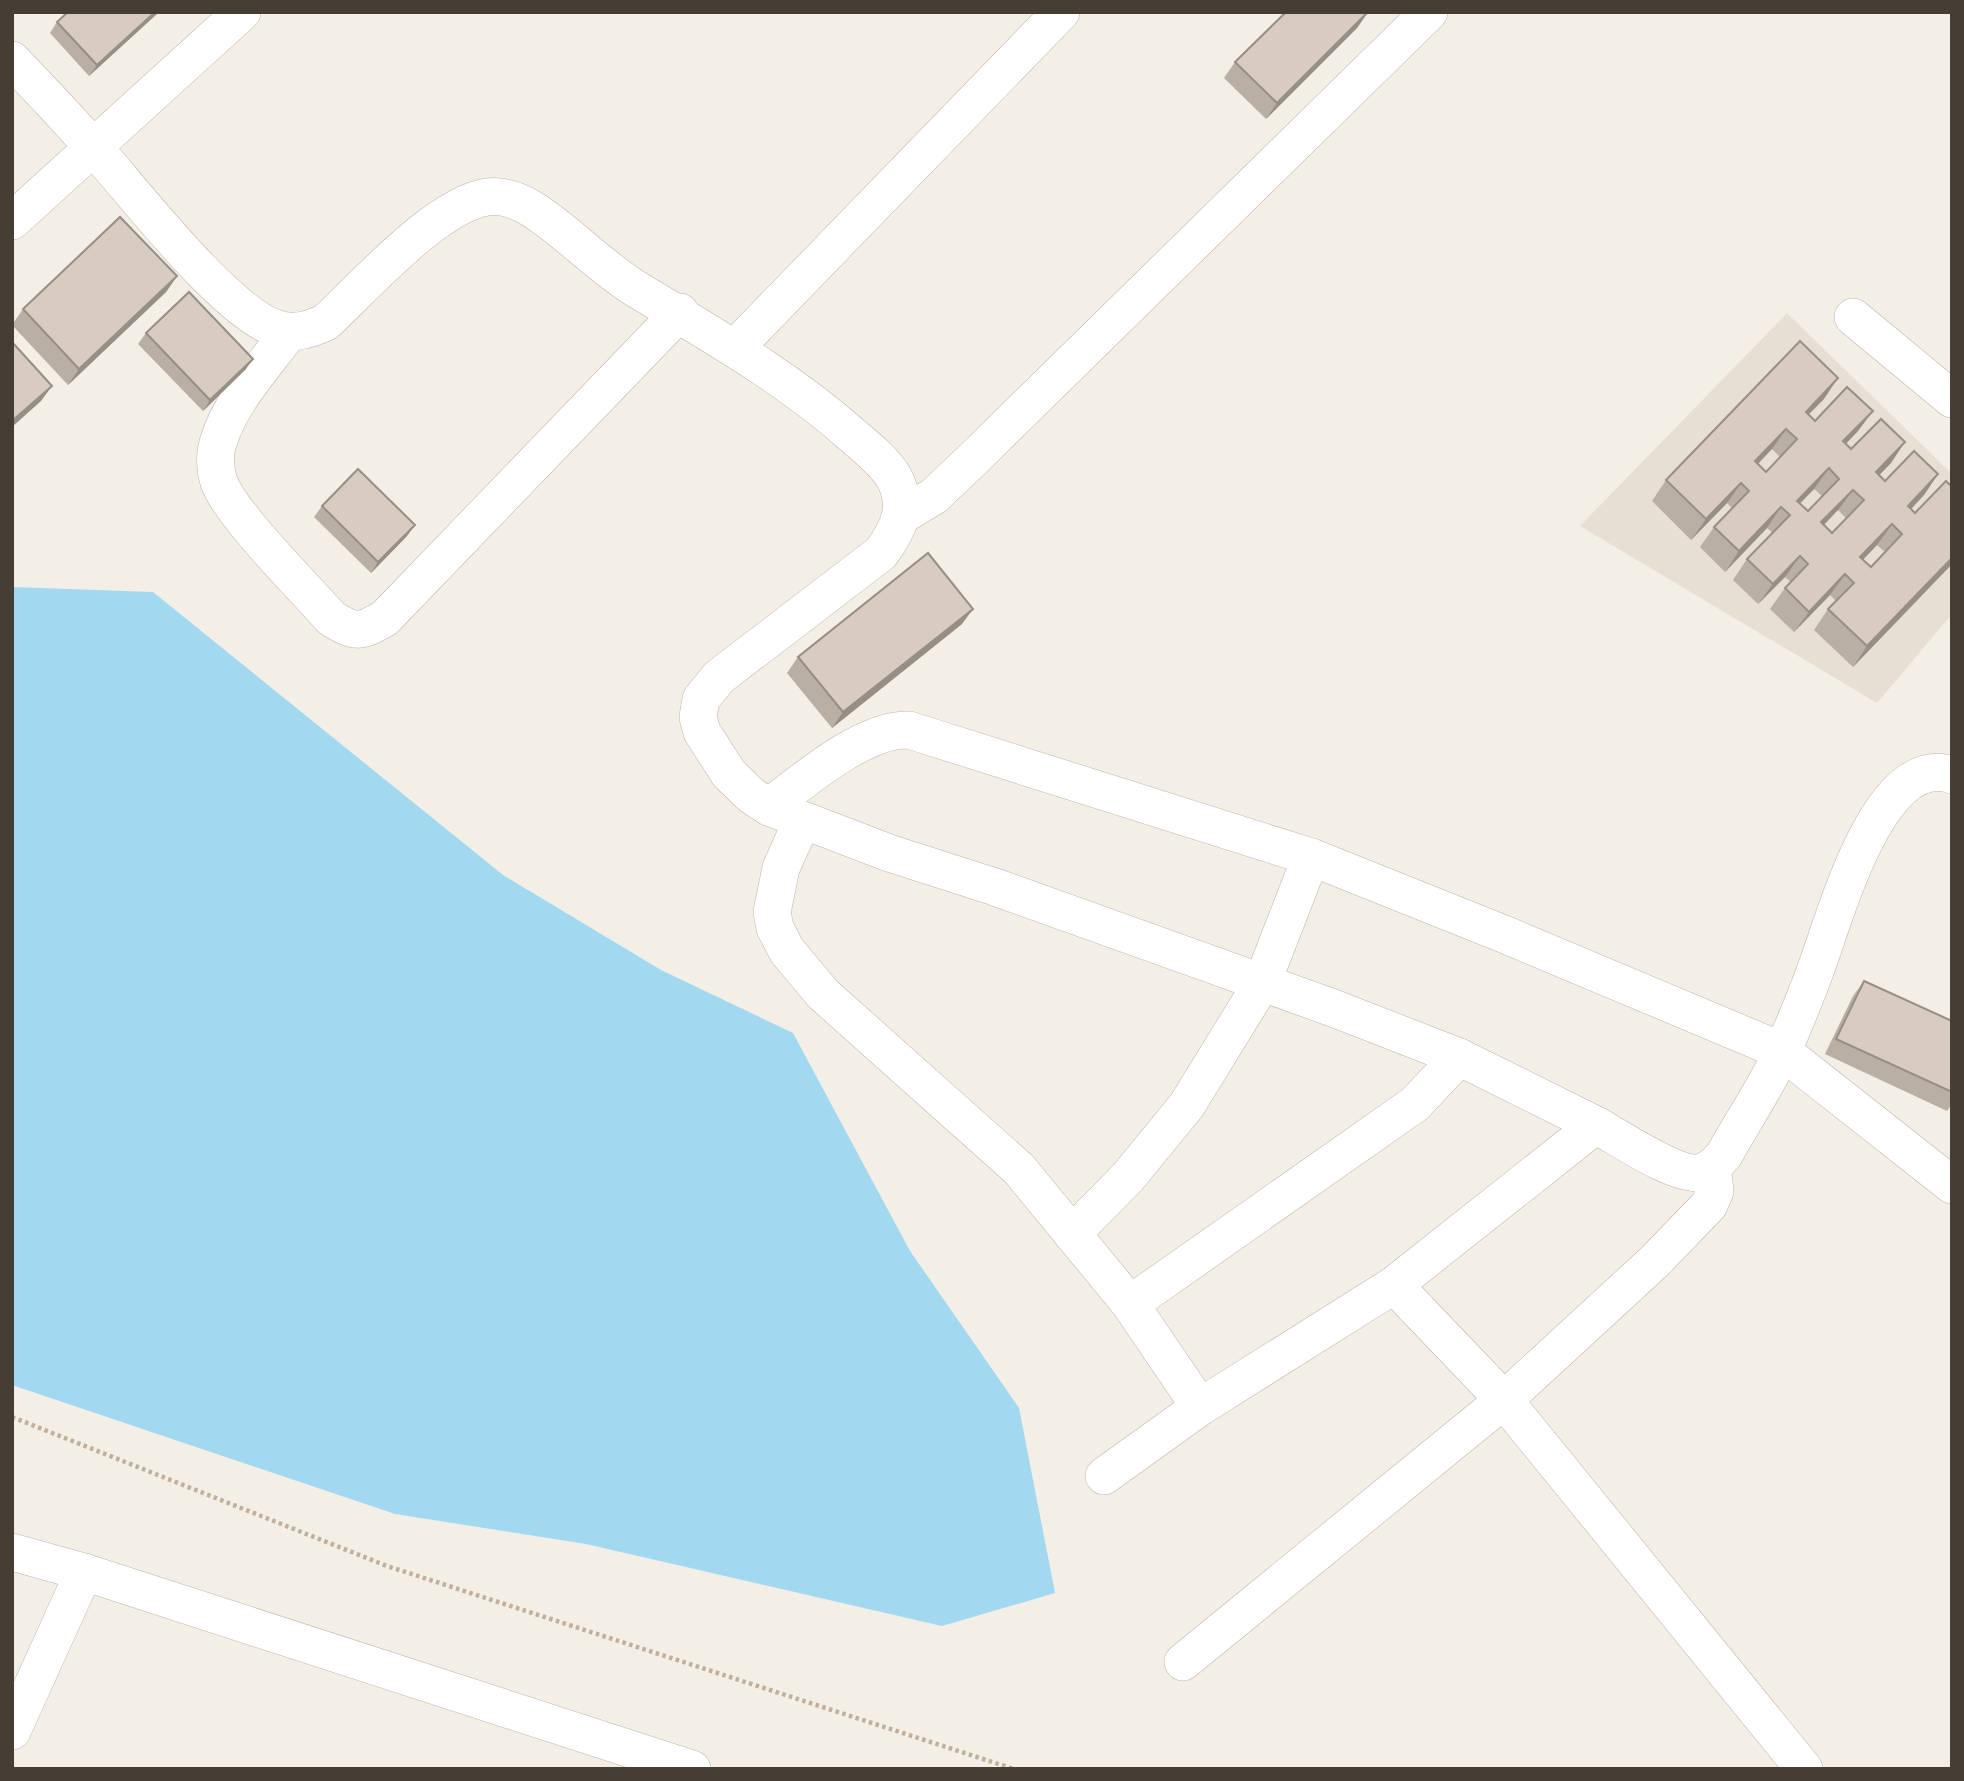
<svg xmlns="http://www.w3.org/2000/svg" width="1964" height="1781" font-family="'Nunito Sans',sans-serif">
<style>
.residential{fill:#e7dfd4}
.water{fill:#a2d9f0}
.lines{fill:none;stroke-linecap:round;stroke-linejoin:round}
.minor-casing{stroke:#bfb5a9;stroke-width:38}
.path{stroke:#c0af9a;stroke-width:4.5;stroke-dasharray:3.5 3.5;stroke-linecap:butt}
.minor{stroke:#fff;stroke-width:37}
.wall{fill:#baafa4;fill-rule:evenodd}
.shaded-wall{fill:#978e86}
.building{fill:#d8cbbf;stroke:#978e86;stroke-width:2;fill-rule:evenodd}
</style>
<rect width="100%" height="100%" fill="#f3eee6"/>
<!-- residential -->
<polygon class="residential" points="1787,313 1952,474 1952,614 1877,703 1580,526"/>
<!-- water -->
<polygon class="water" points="12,587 153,592 503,875 661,970 793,1033 910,1251 1019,1408 1055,1593 942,1626 586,1544 395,1514 12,1385"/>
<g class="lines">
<!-- minor casing -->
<g class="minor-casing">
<g id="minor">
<path d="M12 60C40 89 68 119 95 149 134 193 225 311 275 328 293 335 309 330 326 322 365 286 436 205 487 197 503 195 519 201 532 209 568 232 597 264 633 287 708 333 786 376 852 435 866 447 883 460 893 476 910 505 899 529 881 553L719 677 701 699 698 717 702 732 729 774 752 796 769 807 889 853 995 887 1333 1008 1459 1057 1596 1125 1394 1285 1504 1400 1804 1769"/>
<polyline points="12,221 242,12"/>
<polyline points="1853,317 1952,399"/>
<path d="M289 332C265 365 231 401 219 440 214 452 215 470 219 482 231 515 305 588 331 618 356 634 361 632 385 618L680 312"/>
<polyline points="735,348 1061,12"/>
<polyline points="903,515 934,496 970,462 1429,12"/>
<path d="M769 807C804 780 865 728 909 730L1311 857 1506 935 1782 1051 1952 1185"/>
<polyline points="802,821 781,868 772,912 775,928 787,951 823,994 1019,1169 1130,1304 1200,1407"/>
<path d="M1596 1125C1618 1137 1679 1179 1702 1172 1712 1169 1718 1162 1724 1155 1744 1119 1768 1084 1784 1048 1796 1020 1808 992 1818 963 1835 917 1880 749 1952 775"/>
<polyline points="1072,1234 1128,1177 1187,1105 1262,983 1311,857"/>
<polyline points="1130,1304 1415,1104 1459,1057"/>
<polyline points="1104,1476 1200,1407 1394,1285"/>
<polyline points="12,1552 84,1572"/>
<polyline points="1183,1662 1504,1400 1654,1262 1709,1205 1715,1191 1712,1167"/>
<polyline points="12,1731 84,1572 692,1769"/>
</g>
</g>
<!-- path -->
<polyline class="path" points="12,1417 387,1566 1014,1769"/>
<!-- minor -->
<use href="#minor" class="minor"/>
</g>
<!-- wall -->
<g class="wall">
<polygon points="159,12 89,76 50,33 57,22"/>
<polygon points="1368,12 1357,28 1266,119 1224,78 1235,62"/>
<polygon points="177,276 166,292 68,385 12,325 23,309"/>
<polygon points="146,333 246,369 203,411 138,344"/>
<path d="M1824 399 1808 415 1815 421 1858 431 1846 444 1851 449 1891 463 1879 475 1885 481 1938 474 1924 495 1911 509 1915 513 1952 487V564L1853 667 1814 630 1828 609 1836 601 1830 595 1794 632 1770 609 1785 588 1791 582 1785 577 1758 604 1733 580 1747 559 1773 533 1767 528 1725 572 1700 547 1714 527 1732 508 1727 503 1691 540 1652 501 1666 480ZM1772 449 1780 457 1766 472 1758 464ZM1814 489 1822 496 1808 511 1800 504ZM1838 510 1846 518 1832 533 1824 525ZM1877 545 1885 552 1871 567 1863 560Z"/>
<polygon points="322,506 407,536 371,573 314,517"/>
<polygon points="962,624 832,728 787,673 798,657"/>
<polygon points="1864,981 1952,1021 1952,1104 1947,1111 1825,1054 1853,996"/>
</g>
<!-- shaded-wall -->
<g class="shaded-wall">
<polygon points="155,12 159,12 89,76 97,65"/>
<polygon points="1368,12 1357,28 1266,119 1277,103"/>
<polygon points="177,276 166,292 68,385 79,369"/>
<polygon points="253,359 246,369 203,411 210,400"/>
<polygon points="1838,378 1824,399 1791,432 1806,412"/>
<polygon points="52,386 41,401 12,427 12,421"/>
<polygon points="1873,411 1858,431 1829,461 1843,441"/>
<polygon points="1786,429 1772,449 1740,482 1755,461"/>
<polygon points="1905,442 1891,463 1862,493 1876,472"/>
<polygon points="1829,468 1814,489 1789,514 1797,501"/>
<polygon points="1938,474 1924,495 1894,527 1908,506"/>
<polygon points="1741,483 1727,503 1691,540 1706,519"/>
<polygon points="1853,490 1838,510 1806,543 1821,522"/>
<polygon points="1781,507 1767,528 1725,572 1739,551"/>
<polygon points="1892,524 1877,545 1845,578 1860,557"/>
<polygon points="415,525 407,536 371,573 378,562"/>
<polygon points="1800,556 1785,577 1758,604 1773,584"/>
<polygon points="1952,558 1952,564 1853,667 1867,646"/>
<polygon points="1845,574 1830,595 1794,632 1809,612"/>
<polygon points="973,609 962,624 832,728 843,712"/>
</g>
<!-- building -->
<g class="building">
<polygon points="68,12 155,12 97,65 57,22"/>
<polygon points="1286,12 1368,12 1277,103 1235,62"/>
<polygon points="120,217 177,276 79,369 23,309"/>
<polygon points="189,292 253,359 210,400 146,333"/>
<path d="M1800 341 1838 378 1806 412 1815 421 1847 387 1873 411 1843 441 1851 449 1881 419 1905 442 1876 472 1885 481 1914 451 1938 474 1908 506 1915 513 1946 481 1952 487V558L1867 646 1828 609 1854 583 1845 574 1809 612 1785 588 1808 564 1800 556 1773 584 1747 559 1790 515 1781 507 1739 551 1714 527 1749 491 1741 483 1706 519 1666 480ZM1786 429 1797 439 1766 472 1755 461ZM1829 468 1839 479 1808 511 1797 501ZM1853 490 1864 500 1832 533 1821 522ZM1892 524 1902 534 1871 567 1860 557Z"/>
<polygon points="12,342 52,386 12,421"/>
<polygon points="358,469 415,525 378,562 322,506"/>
<polygon points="928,553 973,609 843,712 798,657"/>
<polygon points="1864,981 1952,1021 1952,1092 1836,1039"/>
</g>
<!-- border -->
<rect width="1964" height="1781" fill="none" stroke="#463e35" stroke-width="28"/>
</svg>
